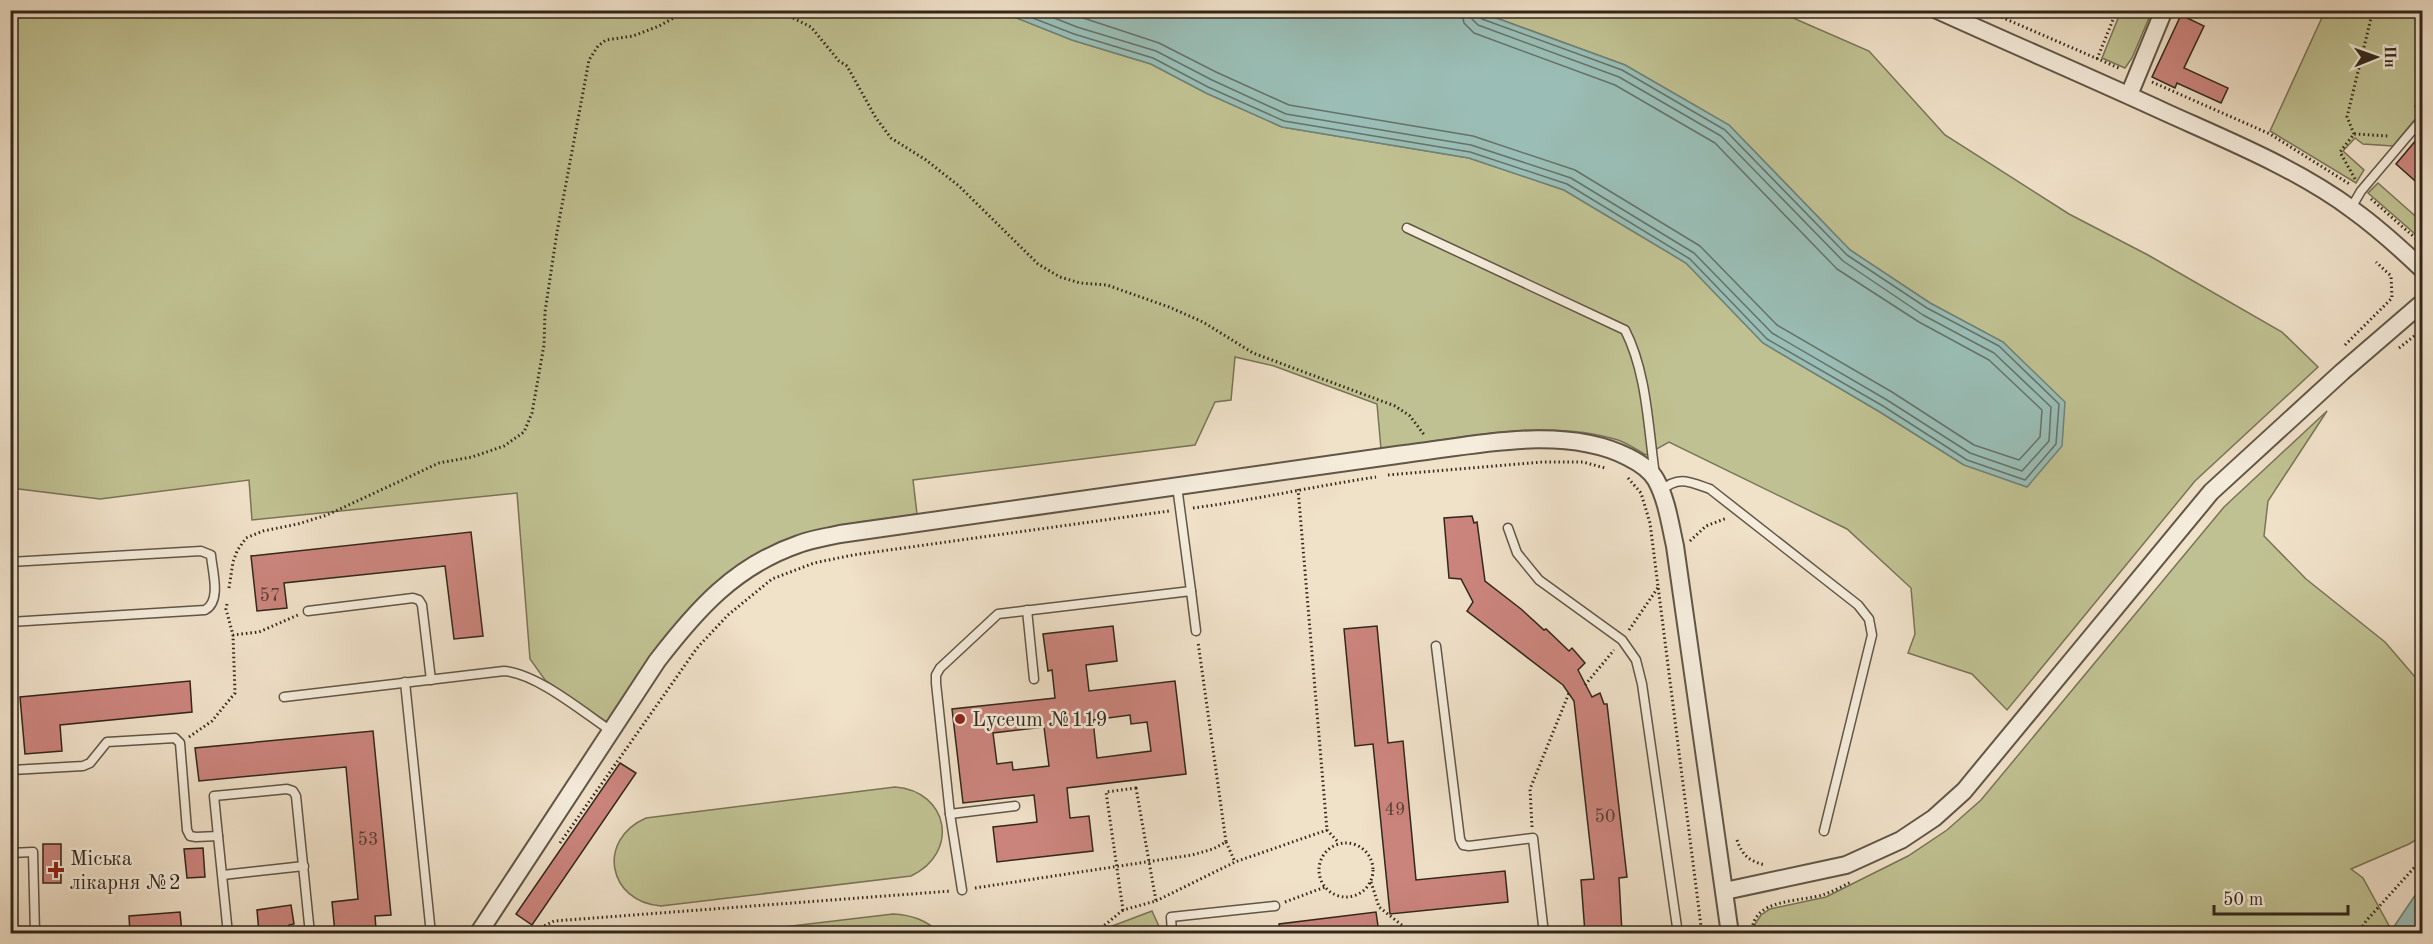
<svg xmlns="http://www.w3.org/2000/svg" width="2433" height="944" font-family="'Old Standard TT',serif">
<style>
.green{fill:#c0c192;stroke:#787456;stroke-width:1.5}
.water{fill:#9abeb6;stroke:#708278;stroke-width:1.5}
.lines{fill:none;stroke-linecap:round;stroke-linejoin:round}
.shore{stroke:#667268;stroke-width:1.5}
.building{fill:#cc857e;stroke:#31271b;stroke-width:1.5;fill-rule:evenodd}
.service-casing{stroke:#615646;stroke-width:11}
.minor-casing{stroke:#615646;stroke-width:20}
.path{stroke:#31271b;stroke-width:3;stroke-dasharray:1.5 3;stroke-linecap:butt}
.service{stroke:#f5ecdc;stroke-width:8}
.minor{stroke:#f5ecdc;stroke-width:16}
.poi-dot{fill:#8f2418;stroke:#f5ecdc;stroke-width:2}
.labels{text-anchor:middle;stroke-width:5;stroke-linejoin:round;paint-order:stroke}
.number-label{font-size:18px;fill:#583e34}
.poi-label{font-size:21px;fill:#31271b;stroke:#f5ecdc;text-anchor:start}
</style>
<rect width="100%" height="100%" fill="#f0e1c9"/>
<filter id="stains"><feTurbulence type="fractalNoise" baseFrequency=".00333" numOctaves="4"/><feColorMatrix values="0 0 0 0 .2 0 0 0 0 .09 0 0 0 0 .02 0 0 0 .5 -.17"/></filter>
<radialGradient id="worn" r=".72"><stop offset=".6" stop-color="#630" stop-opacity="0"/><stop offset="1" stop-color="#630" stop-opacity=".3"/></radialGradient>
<!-- green -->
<g class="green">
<path d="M11 11H986L1014 17 1072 40 1151 64 1206 93 1282 127 1469 158 1564 190 1686 263 1763 343 1880 412 1964 465 2025 364 2003 342 1930 303 1850 250 1729 125 1625 65 1477 11H1777L1869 51 1945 135 2069 214 2148 255 2282 332 2318 367 2195 481 2007 710 1972 674 1908 653 1915 634 1911 588 1847 529 1669 442 1646 455C1637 450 1627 443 1618 440 1545 417 1455 439 1381 449L1377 404 1274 366 1235 357 1231 400 1215 402 1195 445 913 480 917 514C878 520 837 523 800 535 708 565 659 647 607 722L545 680 530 659 517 493 252 520 249 480 100 499 11 488Z"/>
<polygon points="2121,11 2152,11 2132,58 2125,68 2102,58"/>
<polygon points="2325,11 2422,11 2422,111 2393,146 2363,144 2355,138 2343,151 2364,170 2356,183 2270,131"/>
<polygon points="2378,183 2422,222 2422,240 2368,193"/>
<polygon points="2327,411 2268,501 2264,536 2306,579 2385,642 2422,685 2422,836 2409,844 2351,869 2363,878 2393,933 1755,934 1755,924 1761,915 1770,909 1826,897 1908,856 1947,830 1981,800 2224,507"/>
<path d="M895 787C949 791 960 853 911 876L661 906C608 902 596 840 646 818Z"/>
<polygon points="1152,911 1162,933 1108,933 1107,928"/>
<path d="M893 914C912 915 926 920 940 933H732Z"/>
</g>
<!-- water -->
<g class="water">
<polygon points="986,11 1477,11 1625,65 1729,125 1850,250 1930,303 2003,342 2065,402 2062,446 2027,487 1964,465 1880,412 1763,343 1686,263 1564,190 1469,158 1282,127 1206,93 1151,64 1072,40 1014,17"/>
<polygon points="2422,885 2422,933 2393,933 2391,931"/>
</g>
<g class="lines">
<!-- shore -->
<g class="shore">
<polyline points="1012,10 1074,34 1153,58 1208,87 1284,121 1470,152 1567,184 1690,259 1767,339 1883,406 1967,460 2025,480 2056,444 2059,404 1999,346 1927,308 1847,255 1725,130 1622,70 1482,19 1479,15 1478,10"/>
<polyline points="1034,10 1077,27 1156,51 1212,80 1286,114 1471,145 1571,178 1694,253 1772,333 1887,400 1970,453 2022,471 2049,441 2051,407 1994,353 1923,315 1843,261 1721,136 1619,77 1478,25 1472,19 1470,10"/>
<polyline points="1059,10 1159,43 1216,72 1289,105 1473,136 1575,170 1700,246 1777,325 1892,392 1974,445 2019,460 2040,437 2042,410 1989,360 1919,322 1837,269 1715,143 1615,85 1474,33 1464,23 1461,10"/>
</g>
</g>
<!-- building -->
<g class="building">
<polygon points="2181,15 2204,26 2184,68 2228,88 2221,103 2177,83 2175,88 2152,77"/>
<polygon points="2422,133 2422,187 2396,164"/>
<polygon points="1472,516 1474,523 1477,522 1485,581 1521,609 1544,630 1546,629 1569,651 1572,648 1585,663 1578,670 1592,697 1600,693 1604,704 1607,704 1627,877 1619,878 1622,933 1585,933 1581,880 1594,879 1574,701 1563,685 1467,611 1473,602 1461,579 1449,578 1444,518"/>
<polygon points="471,532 483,636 454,639 445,566 284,583 287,608 257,611 251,556"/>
<path d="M1113 626 1117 661 1086 665 1089 691 1175 681 1186 774 1067 788 1070 818 1089 816 1093 851 997 862 993 827 1037 822 1034 795 963 803 952 709 1055 698 1052 670 1048 671 1043 634ZM1130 715 1131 724 1147 722 1151 751 1097 758 1093 720ZM1044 727 1049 766 1013 770 1012 762 997 764 993 733Z"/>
<polygon points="1377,626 1388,743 1403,741 1416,880 1505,871 1508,902 1390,914 1373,744 1355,746 1344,629"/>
<polygon points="190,681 192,712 60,725 62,751 25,754 20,697"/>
<polygon points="373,731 391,915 375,916 376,929 359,931 359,933 335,933 332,902 358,899 346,767 199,781 195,748"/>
<polygon points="620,763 636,773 532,925 516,914"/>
<rect x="43" y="844" width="18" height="39"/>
<polygon points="203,848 205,877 187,878 184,849"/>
<polygon points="291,905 294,924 289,925 291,933 259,933 257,910"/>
<polygon points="180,912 182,933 130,933 129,916"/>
<polygon points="1376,912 1379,933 1280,933 1279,924"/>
</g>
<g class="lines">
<!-- service casing -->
<g class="service-casing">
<g id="service">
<polyline points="2351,208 2361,191 2422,119"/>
<path d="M1407 228 1625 330C1647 373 1648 427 1655 475"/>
<path d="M1661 491C1678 475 1690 482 1710 489L1858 605 1869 619 1872 635 1824 831"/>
<polyline points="1508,528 1517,553 1539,580 1622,640 1636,660 1642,684 1678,934"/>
<path d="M10 562 201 551 211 555C212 570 222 601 205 610L10 622"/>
<polyline points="1191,591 1196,631"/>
<polyline points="1027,610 1034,679"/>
<polyline points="308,611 413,598 419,600 422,605 431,680"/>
<polyline points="1436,646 1460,839 1463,845 1469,846 1533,838 1544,934"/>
<polyline points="405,682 431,934"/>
<path d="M284 697 504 671C536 673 583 712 611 731"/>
<polyline points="10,752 12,770 83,766 90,763 107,742 175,738 180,743 187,830 190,836 196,837 218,836 228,934"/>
<polyline points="950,814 1015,806"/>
<polyline points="218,836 214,796 287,789 293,791 296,796 310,934"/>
<polyline points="10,853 33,852 35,934"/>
<polyline points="223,875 304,866"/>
<polyline points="962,890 950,814 936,683 936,675 940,668 998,614 1191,591 1177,486"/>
<polyline points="1172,934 1171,917 1275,906"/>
</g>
</g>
<!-- minor casing -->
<g class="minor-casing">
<g id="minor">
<path d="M1937 10C2014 45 2091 78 2167 113 2229 141 2298 169 2353 210 2378 228 2400 248 2422 269"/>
<polyline points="2129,95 2164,10"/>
<polyline points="1725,891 1846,865 1901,840 1934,818 1964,791 2211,492 2342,372 2422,303"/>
<path d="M478 934 657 661C697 609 735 566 799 544 812 539 827 537 840 534L1397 455C1468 447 1561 423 1628 457 1638 462 1650 469 1656 480 1667 500 1670 524 1675 546L1730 934"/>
</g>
</g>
<!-- path -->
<g class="path">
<polyline points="777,10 811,27 839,61 847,66 876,118 891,138 926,160 959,186 1038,264 1060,277 1080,283 1107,285 1169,307 1203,322 1253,353 1395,406 1410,416 1425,436"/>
<polyline points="1985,10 2121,69"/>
<polyline points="2097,59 2117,10"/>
<polyline points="2152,82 2270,134 2351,185"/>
<polyline points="2415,107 2422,99"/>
<polyline points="2354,134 2347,117 2373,10"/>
<polyline points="2355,179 2340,152 2354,134 2389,136"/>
<polyline points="2371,199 2422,244"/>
<polyline points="2345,345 2392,298 2391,276 2376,262"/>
<polyline points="2399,348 2422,330"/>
<polyline points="1388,475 1542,462 1583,462 1605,468"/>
<polyline points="1628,478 1641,493 1650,523 1702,934"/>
<polyline points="1298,489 1327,830 1339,843"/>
<path d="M1193 508C1255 500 1315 486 1376 477"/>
<polyline points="1690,541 1706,526 1727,518"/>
<polyline points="229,588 233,562 237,551 246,538 263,531 298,524 327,515 439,463 472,457 504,446 524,432 532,413 544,345 545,312 557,232 589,60 598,46 606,40 633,36 659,26 688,10"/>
<polyline points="227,604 226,609 233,635 259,632 298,615"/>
<polyline points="1629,630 1659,586"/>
<polyline points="1585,685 1614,650"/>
<polyline points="189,737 212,721 235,693 233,635"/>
<polygon points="1136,788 1156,901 1123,910 1106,792"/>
<polyline points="1532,827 1530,789 1569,693"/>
<path d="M1737 840C1742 855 1749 861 1765 865"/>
<polyline points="1226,842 1235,862"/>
<circle cx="1346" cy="870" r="27"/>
<polyline points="560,843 697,648 728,615 772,579 814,563 853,555 1169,511"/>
<polyline points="1371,882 1379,907 1413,934"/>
<polyline points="975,888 1192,855 1213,849 1226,842 1198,642"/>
<polyline points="1156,901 1235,862 1327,830"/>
<polyline points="1285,902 1325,887"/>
<polyline points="510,934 532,932 554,921 951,891"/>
<polyline points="1094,934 1123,910"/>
<polyline points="1519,934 1530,927"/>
<path d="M1752 934C1751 897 1800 903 1825 894 1834 891 1843 886 1851 882"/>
<polyline points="2358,934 2366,921 2422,859"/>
</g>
<!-- service -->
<use href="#service" class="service"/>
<!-- minor -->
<use href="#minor" class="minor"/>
</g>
<!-- markers -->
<g class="poi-dot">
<circle cx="960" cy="719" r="6"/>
<path d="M53 861h6v6h6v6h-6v6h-6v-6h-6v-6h6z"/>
</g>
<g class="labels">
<!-- number labels -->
<g class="number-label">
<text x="270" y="601">57</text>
<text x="1395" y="815">49</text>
<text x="1605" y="822">50</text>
<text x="368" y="845">53</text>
</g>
<!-- poi labels -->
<g class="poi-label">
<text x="972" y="726">Lyceum №119</text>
<text x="70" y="865">Міська<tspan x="70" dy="24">лікарня №2</tspan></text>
</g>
</g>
<!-- margin -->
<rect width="2433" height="944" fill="none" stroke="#f0e1c9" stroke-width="36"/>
<rect x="12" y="12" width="2409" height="920" fill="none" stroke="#31271b" stroke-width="3"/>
<rect x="18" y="18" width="2397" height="908" fill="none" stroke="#31271b" stroke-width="1.5"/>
<!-- north arrow -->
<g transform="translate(2376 57) rotate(89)" stroke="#f5ecdc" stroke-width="4.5" paint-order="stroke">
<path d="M0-4.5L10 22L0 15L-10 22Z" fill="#31271b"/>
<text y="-9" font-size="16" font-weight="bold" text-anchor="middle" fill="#31271b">Пн</text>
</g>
<!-- scale -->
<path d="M2214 905v9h134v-9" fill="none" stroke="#31271b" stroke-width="3"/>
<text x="2223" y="905" font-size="18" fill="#31271b" stroke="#f5ecdc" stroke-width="4.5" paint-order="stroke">50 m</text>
<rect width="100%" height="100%" filter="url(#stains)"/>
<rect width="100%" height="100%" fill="url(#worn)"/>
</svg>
